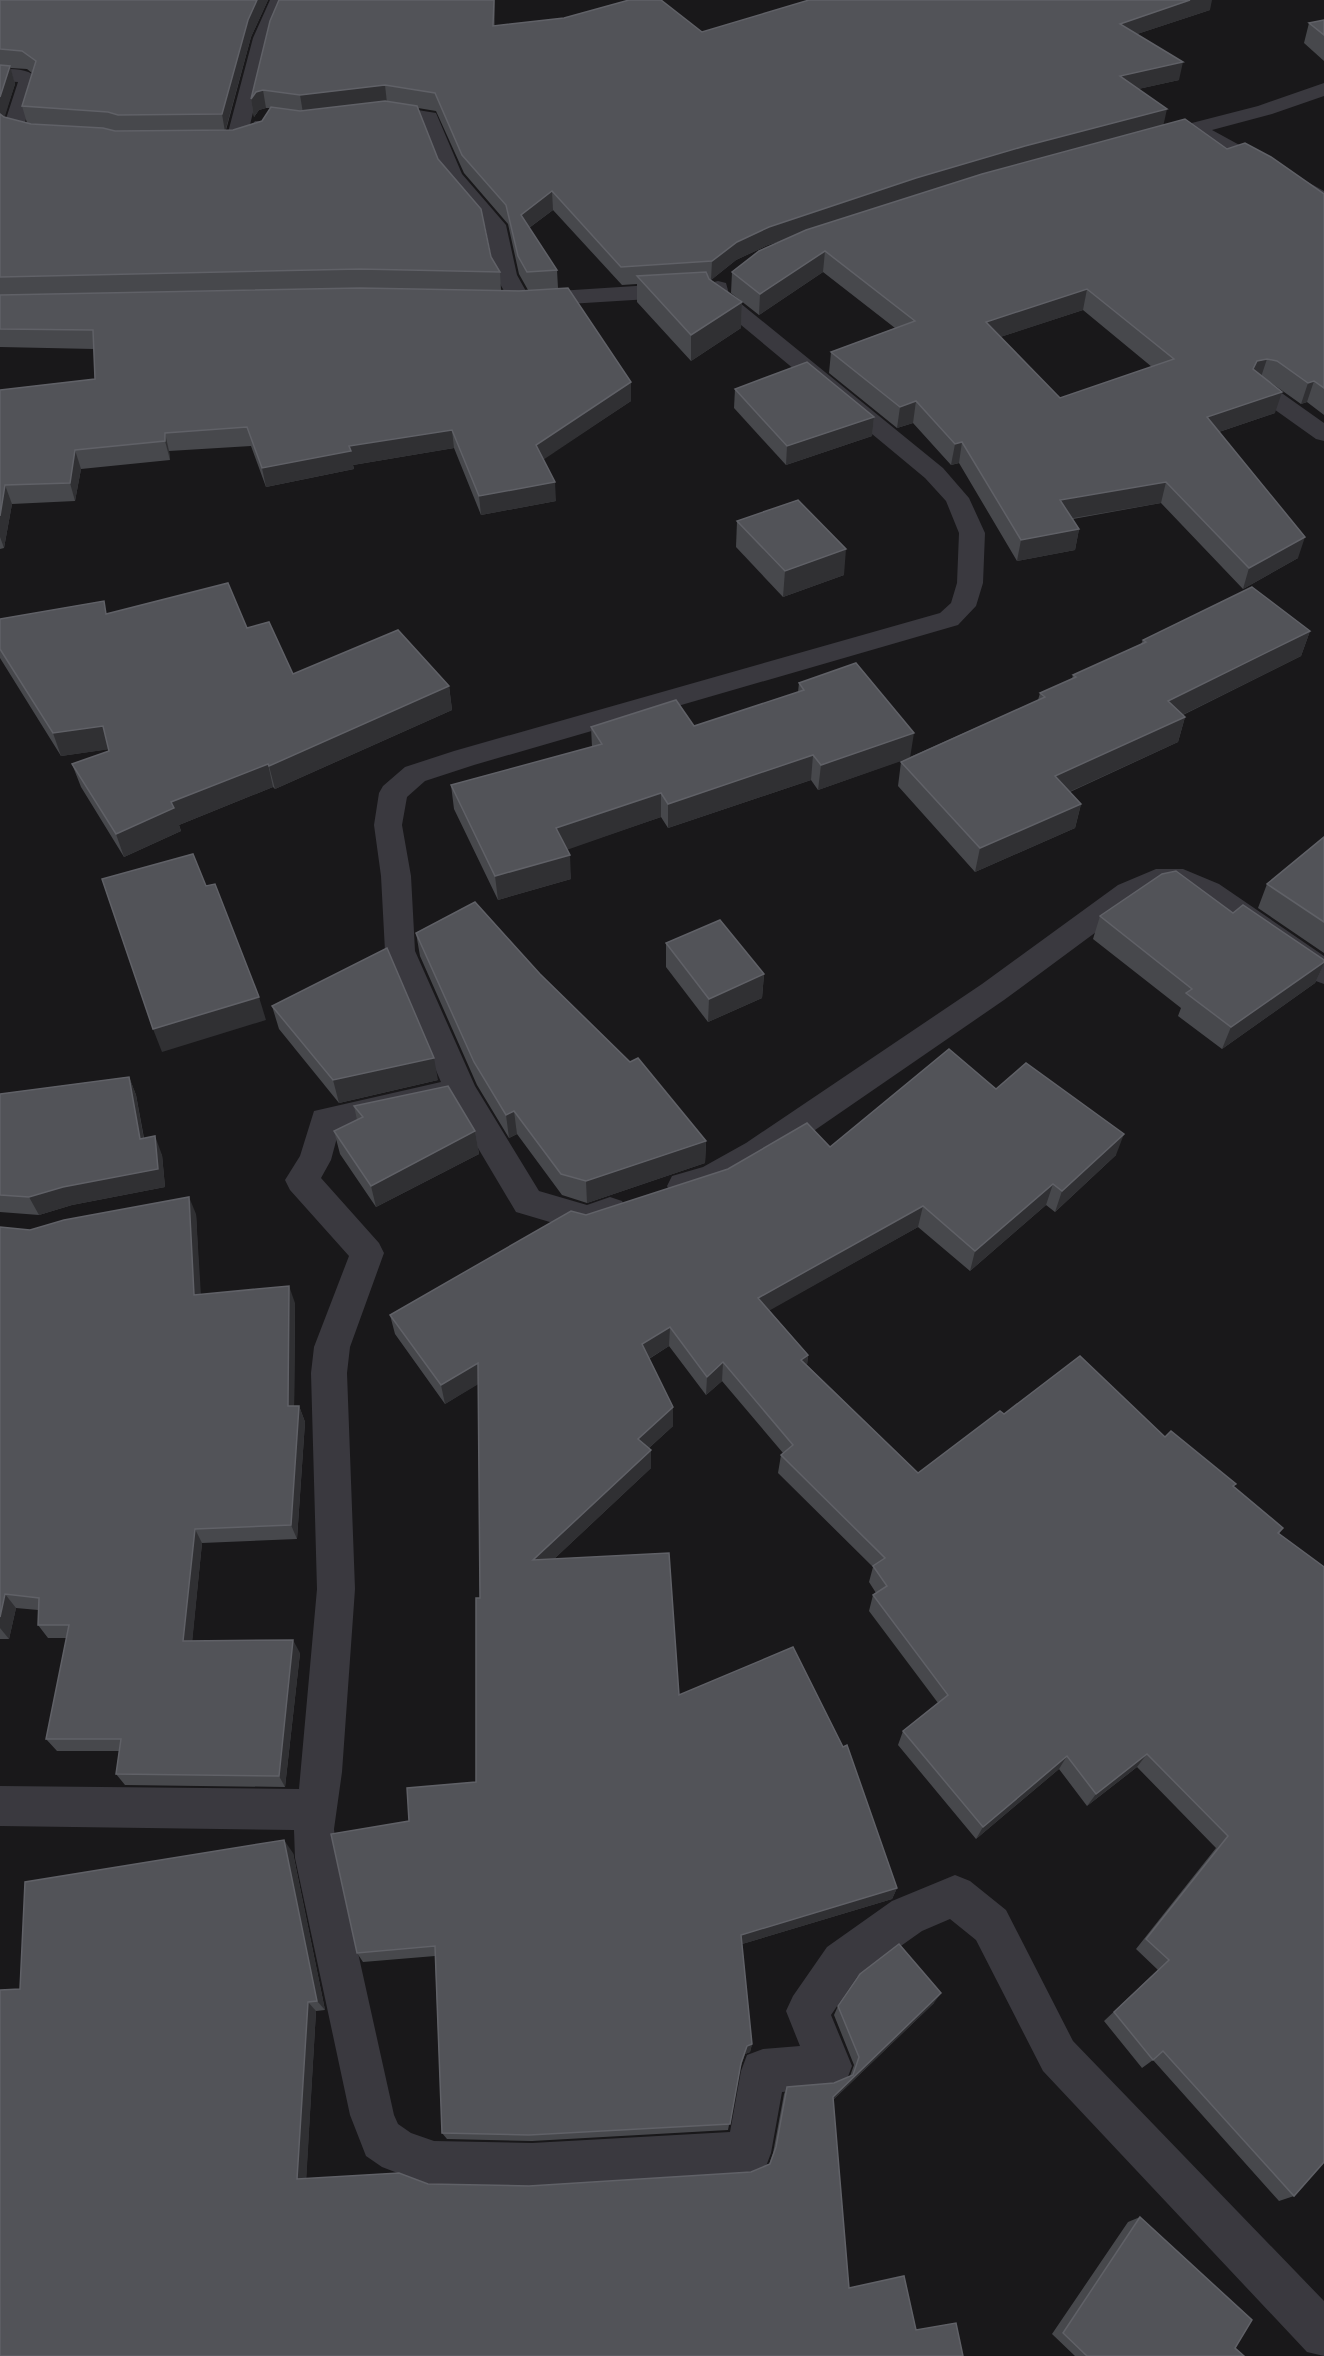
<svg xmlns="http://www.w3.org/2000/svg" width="1324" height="2356" font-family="Signika,sans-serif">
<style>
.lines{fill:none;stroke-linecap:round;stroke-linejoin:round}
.minor{fill:#3a393f;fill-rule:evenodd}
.wall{fill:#47484c;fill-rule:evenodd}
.shaded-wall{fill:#303033}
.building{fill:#525358;stroke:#606167;stroke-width:1.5;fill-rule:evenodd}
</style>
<rect width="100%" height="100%" fill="#19181a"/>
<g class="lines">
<!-- minor -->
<g class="minor">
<polygon points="270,0 288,0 271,38 249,129 255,121 269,121 272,125 265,137 236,146 229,144 226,140 253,38"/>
<path d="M0 69C14 69 30 68 39 80L24 125 57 130 60 134 57 138C43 142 12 141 3 128L18 82 0 81Z"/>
<polygon points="1324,83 1324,96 1272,114 1212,130 1324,191 1324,205 1317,203 1192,135 1152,145 1145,143 1142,139 1145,135 1258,106"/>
<path d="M387 105 436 113 462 174 506 225 517 275 527 293 682 283 690 285 693 290 690 295 682 297 520 307 512 305 495 275 485 226 442 176 421 122C405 120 383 120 369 116L366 112 369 108Z"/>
<path d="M718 281 726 283 729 294 943 468 969 498 985 533 983 583 976 606 958 625 474 765 425 781 407 797 402 825 411 876 415 951 475 1086 539 1191 587 1205 610 1197 622 1201 627 1211 622 1221 587 1233 516 1212 453 1106 339 1130 331 1160 321 1178 379 1243 384 1253 350 1347 347 1373 355 1589 342 1772 334 1829 337 1858 394 2115 398 2124 411 2133 434 2141 532 2143 730 2132 741 2071 747 2055 763 2049 800 2046 786 2011 793 1996 827 1947 892 1901 955 1875 970 1881 1006 1910 1073 2041 1324 2301V2356L1307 2352 1043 2071 976 1940 950 1919 922 1931 857 1977 831 2015 852 2066 846 2082 830 2088 782 2092 771 2153 765 2169 749 2175 532 2189 434 2187 382 2167 366 2156 350 2115 295 1858 294 1830 0 1826V1786L299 1789 317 1589 311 1373 314 1347 349 1256 290 1190 285 1180 300 1156 314 1111 441 1082 385 951 381 876 374 825 379 793 383 786 405 767 454 751 940 613 951 603 957 583 959 533 946 501 925 478 729 315C718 307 699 299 710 283Z"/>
<polygon points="1261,382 1269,384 1324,423 1324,441 1316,439 1253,394 1249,389 1253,384"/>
<path d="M1156 869H1183L1219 884 1324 956V984L1313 980 1199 900C1173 888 1164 889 1138 901L1004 1000 770 1161 724 1188 684 1200 672 1196 667 1186 672 1176 703 1167 746 1143 982 984 1118 885Z"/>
</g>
</g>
<!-- wall -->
<g class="wall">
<path d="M0 0H268L251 37 226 130H233L262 121 271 108H266L259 110 254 117 251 99 270 21 702 32 1210 10 1137 34 1179 80 1138 89 1163 125 1227 149 1324 194V415L1307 402 1301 404 1270 382 1275 413 1219 432 1298 558 1243 589 1161 503 1073 519 1079 529 1075 550 1017 561 959 463 951 465 913 423 897 428 829 373 831 352 895 328 823 272 759 315 731 293 732 272 786 239 768 245 736 260 711 280 742 302 741 328 691 361 637 302V284L622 285 553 210 529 228 557 270 558 288 631 382V401L543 459 556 501 481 515 454 448 353 465 354 469 266 487 251 446 169 451 170 460 81 469 75 501 12 504 4 548 0 549V390L95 379 94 349 0 347ZM10 68 27 69 32 73 22 106 27 123 4 117 15 84ZM418 108 436 111 464 173 508 224 519 274 528 290H501L500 272 438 159ZM1083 310 1152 367 1060 398 1000 337Z"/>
<polygon points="1324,20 1324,61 1304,43 1309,23"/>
<polygon points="735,389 874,417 872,436 786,465 734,408"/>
<polygon points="737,521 844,575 783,597 736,547"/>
<polygon points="108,613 247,628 293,674 449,686 452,710 275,789 273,787 179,825 181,831 124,857 81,787 72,764 109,751 109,749 61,756 0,658 0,619"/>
<polygon points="1310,631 1301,656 1183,715 1185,717 1178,742 1070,792 1081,804 1075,828 975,872 898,786 901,762 908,758 818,790 811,780 668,828 661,817 567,849 571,879 498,900 454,809 451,785 592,747 591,727 694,726 798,692 799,683 910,757 1038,700 1040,693 1072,679 1073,675 1141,644 1143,640"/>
<polygon points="1324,837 1324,953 1258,908 1267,884"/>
<polygon points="1233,913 1324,960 1324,964 1315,983 1222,1049 1178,1016 1181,1008 1093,939 1100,916"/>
<polygon points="416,933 540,974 706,1141 705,1163 587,1203 562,1195 517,1134 509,1138 477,1085 420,956"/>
<polygon points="666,943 764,974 762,998 708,1022 666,967"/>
<polygon points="272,1006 438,1080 339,1103 279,1029"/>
<polygon points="129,1077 136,1095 144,1138 162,1155 165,1187 72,1205 39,1215 0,1212 0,1094"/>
<polygon points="996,1089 1116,1155 1055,1212 1046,1205 970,1271 918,1227 769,1310 808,1355 807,1365 918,1473 1004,1414 1165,1437 1234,1487 1283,1528 1279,1534 1294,2196 1279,2201 1153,2060 1142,2068 1104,2021 1158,1970 1136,1949 1216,1848 1137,1767 1087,1806 1059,1769 976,1839 898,1745 903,1731 938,1703 869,1611 873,1595 876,1593 869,1582 873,1567 778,1473 781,1455 783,1453 722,1381 706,1395 669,1346 649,1359 673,1407 673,1426 649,1448 651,1450 651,1468 554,1559 679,1695 897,1888 892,1899 742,1944 752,2044 750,2052 745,2054 740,2069 728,2130 532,2141 447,2139 442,2133 435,1956 363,1962 357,1953 409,1821 476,1782 480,1598 479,1383 445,1404 395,1334 390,1315 586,1215 830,1147"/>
<polygon points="354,1106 475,1131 479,1154 376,1207 340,1154 334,1131 357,1120"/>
<polygon points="196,1214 200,1294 295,1303 294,1406 299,1406 305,1422 297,1539 202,1543 192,1641 300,1653 285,1787 125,1785 116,1774 119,1751 57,1751 46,1739 67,1638 48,1638 38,1625 38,1610 16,1608 9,1639 0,1639 0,1227 30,1230"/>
<polygon points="293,1853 325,2010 316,2011 306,2179 428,2184 529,2186 751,2172 769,2164 773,2153 784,2094 787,2087 834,2083 850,2076 854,2065 834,2015 838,2006 934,2003 833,2100 849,2288 916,2330 0,2356 20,1989"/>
<polygon points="1140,2217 1235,2348 1244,2356 1075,2356 1052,2334 1128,2222"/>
</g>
<!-- shaded-wall -->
<g class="shaded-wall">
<polygon points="257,0 268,0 251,37 225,132 222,114 248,20"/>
<polygon points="494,0 495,0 495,44 493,26"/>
<polygon points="1190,0 1212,0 1210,10 1116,41 1120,24"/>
<polygon points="1183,62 1179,80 1116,94 1120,76"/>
<polygon points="10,66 15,84 1,129 0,126 0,97"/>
<polygon points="385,85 387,103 303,113 300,95"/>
<polygon points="263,90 266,108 259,110 254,117 251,99 256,92"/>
<polygon points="1167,109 1163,127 914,196 768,245 736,260 711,280 712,261 737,242 769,227 916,178 1025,146"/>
<polygon points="552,191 553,210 522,233 521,215"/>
<polygon points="825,251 823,272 759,315 760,294"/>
<polygon points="1087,289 1083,310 982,343 986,322"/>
<polygon points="742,302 741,328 691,361 691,335"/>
<polygon points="1267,359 1260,380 1253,369 1257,361"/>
<polygon points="1314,381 1307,402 1301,404 1308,383"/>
<polygon points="631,382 631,401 537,464 536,445"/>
<polygon points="1282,392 1275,413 1201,438 1207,417"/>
<polygon points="916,401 913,423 897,428 900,407"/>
<polygon points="874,417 872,436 786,465 787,446"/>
<polygon points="452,430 454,448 353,465 354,469 266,487 262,468 349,446"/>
<polygon points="165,433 169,451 170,460 165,441"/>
<polygon points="962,442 959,463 951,465 955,444"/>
<polygon points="75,450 81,469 75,501 70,483"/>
<polygon points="555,482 556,501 481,515 479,496"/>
<polygon points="1166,482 1161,503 1056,521 1060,500"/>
<polygon points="5,485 12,504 4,548 0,537 0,516"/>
<polygon points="1079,529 1075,550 1017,561 1021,540"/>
<polygon points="1305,537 1298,558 1243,589 1249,568"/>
<polygon points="846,549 844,575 783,597 785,571"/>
<polygon points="1310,631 1301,656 1160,726 1168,701"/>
<polygon points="449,686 452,710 275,789 269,766"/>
<polygon points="1185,717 1178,742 1049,801 1055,776"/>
<polygon points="103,726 111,749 61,756 53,733"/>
<polygon points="914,733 910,758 818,790 821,765"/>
<polygon points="813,755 811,780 668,828 668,804"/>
<polygon points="268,764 273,787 179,825 181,831 124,857 116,834 171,802"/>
<polygon points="661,793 661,817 558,853 556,828"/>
<polygon points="1081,804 1075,828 975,872 980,848"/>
<polygon points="570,855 571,879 498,900 495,876"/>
<polygon points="1324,962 1324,964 1315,983 1222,1049 1231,1027"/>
<polygon points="764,974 762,998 708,1022 709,999"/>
<polygon points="259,997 266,1020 162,1052 153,1029"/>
<polygon points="434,1058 438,1080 339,1103 333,1080"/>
<polygon points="129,1077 136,1095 147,1157 140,1139"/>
<polygon points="514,1111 517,1134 509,1138 506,1115"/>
<polygon points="475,1131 479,1154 376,1207 371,1186"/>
<polygon points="1124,1134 1116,1155 1055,1212 1062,1191"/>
<polygon points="155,1136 162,1155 165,1187 72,1205 39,1215 29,1197"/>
<polygon points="706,1141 705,1163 587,1203 586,1181"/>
<polygon points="1053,1184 1046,1205 970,1271 975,1251"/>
<polygon points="189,1197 196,1214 202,1312 194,1295"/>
<polygon points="923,1206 918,1227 756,1318 758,1298"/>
<polygon points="289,1286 295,1303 294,1422 288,1406"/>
<polygon points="670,1327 669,1346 642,1363 642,1344"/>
<polygon points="808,1355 806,1374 801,1360"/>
<polygon points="723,1362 722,1381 706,1395 707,1377"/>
<polygon points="478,1363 482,1382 445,1404 441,1385"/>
<polygon points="299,1406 305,1422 297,1539 291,1525"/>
<polygon points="673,1407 673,1426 639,1457 638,1439"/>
<polygon points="651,1450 651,1468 536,1576 533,1560"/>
<polygon points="195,1529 202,1543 191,1654 183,1641"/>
<polygon points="5,1594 16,1608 9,1639 0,1628 0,1617"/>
<polygon points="293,1640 300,1653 285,1787 279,1776"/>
<polygon points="1147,1754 1137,1767 1087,1806 1096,1794"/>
<polygon points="1067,1756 1059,1769 976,1839 983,1827"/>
<polygon points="284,1840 293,1853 325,2010 317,2001"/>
<polygon points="897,1888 892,1899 739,1945 741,1935"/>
<polygon points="941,1993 934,2003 829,2104 833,2097"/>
<polygon points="308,2002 316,2011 306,2185 297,2179"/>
<polygon points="752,2044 750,2052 745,2054 739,2071 747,2046"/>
</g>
<!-- building -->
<g class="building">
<polygon points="0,0 257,0 248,20 222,114 118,115 108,112 22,106 36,61 22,51 0,49"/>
<polygon points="279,0 494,0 493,26 564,18 629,0 661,0 702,32 809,0 1190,0 1120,24 1183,62 1120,76 1167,109 1025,146 916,178 769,227 737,242 712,261 621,267 552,191 521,215 557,270 527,272 518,256 506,205 462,155 435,93 385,85 300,95 263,90 256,92 251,99 270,21"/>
<polygon points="1324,20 1324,35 1309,23"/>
<polygon points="0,65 10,66 0,97"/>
<polygon points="385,101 417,106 438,159 481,209 491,257 500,272 360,269 0,277 0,114 4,117 31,124 103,128 115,131 233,130 262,121 271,107 300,111"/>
<path d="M1185 119 1227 149 1245 143 1271 157 1324 194V388L1314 381 1308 383 1277 361 1267 359 1257 361 1253 369 1282 392 1207 417 1305 537 1249 568 1166 482 1060 500 1079 529 1021 540 962 442 955 444 916 401 900 407 831 352 915 321 825 251 760 294 732 272 759 251 806 230 982 174ZM1087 289 1174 359 1060 398 986 322Z"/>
<polygon points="706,272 709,279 742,302 691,335 637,276"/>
<polygon points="360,288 519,291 568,288 631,382 536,445 555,482 479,496 452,430 349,446 351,451 262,468 247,427 165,433 165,441 75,450 70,483 5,485 0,516 0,390 95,379 93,330 0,329 0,295"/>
<polygon points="807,362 874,417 787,446 735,389"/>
<polygon points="798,500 846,549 785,571 737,521"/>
<polygon points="228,583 247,628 269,622 293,674 398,630 449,686 269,766 268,764 171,802 174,808 116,834 72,764 109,751 103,726 53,733 0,649 0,619 104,601 106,614"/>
<polygon points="1252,587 1310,631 1168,701 1185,717 1055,776 1081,804 980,848 901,762 1045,697 1040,693 1076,677 1073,675 1146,642 1143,640"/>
<polygon points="856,663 914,733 821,765 813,755 668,804 661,793 556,828 570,855 495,876 451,785 602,744 591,727 676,700 694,726 804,690 799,683"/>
<polygon points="1324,837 1324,922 1267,884"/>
<polygon points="193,854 206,886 215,884 259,997 153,1029 102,879"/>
<polygon points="1176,871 1233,913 1243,905 1324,960 1324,962 1231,1027 1186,993 1192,989 1100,916 1162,874"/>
<polygon points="475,902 540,974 630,1062 638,1058 706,1141 586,1181 561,1174 514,1111 506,1115 474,1062 416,933"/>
<polygon points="720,920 764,974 709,999 666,943"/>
<polygon points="387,948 434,1058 333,1080 272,1006"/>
<polygon points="949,1049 996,1089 1026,1063 1124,1134 1062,1191 1053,1184 975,1251 923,1206 758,1298 808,1355 801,1360 918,1473 1000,1411 1004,1414 1080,1356 1165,1437 1171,1431 1236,1484 1233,1486 1283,1528 1278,1533 1324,1567 1324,2162 1294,2196 1163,2051 1153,2060 1114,2012 1169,1960 1146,1939 1228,1836 1147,1754 1096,1794 1067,1756 983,1827 903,1731 948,1695 873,1595 887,1586 873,1566 885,1558 781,1455 793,1445 723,1362 707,1377 670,1327 642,1344 673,1407 638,1439 651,1450 533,1560 669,1553 679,1695 793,1647 843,1747 847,1745 897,1888 741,1935 752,2044 747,2046 741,2063 730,2124 529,2135 442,2133 435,1946 357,1953 331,1834 409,1821 407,1788 476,1782 476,1598 480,1598 478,1363 441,1385 390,1315 571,1211 586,1215 728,1169 807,1123 830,1147"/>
<polygon points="129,1077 140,1139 155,1136 158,1169 63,1187 29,1197 0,1195 0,1094"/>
<polygon points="448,1086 475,1131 371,1186 334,1131 363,1117 354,1106"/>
<polygon points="189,1197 194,1295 289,1286 288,1406 299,1406 291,1525 195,1529 183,1641 293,1640 279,1776 116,1774 121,1739 46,1739 69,1625 38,1625 39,1598 5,1594 0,1617 0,1227 30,1230 64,1220"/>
<polygon points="284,1840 317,2001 308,2002 297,2179 399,2173 428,2184 529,2186 751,2172 770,2164 776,2147 787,2087 834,2083 853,2075 859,2057 838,2006 860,1974 899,1944 941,1993 833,2097 849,2288 904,2276 916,2330 956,2323 963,2356 0,2356 0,1990 20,1989 25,1882"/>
<polygon points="1140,2217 1252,2320 1235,2348 1244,2356 1087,2356 1063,2333"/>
</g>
</svg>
